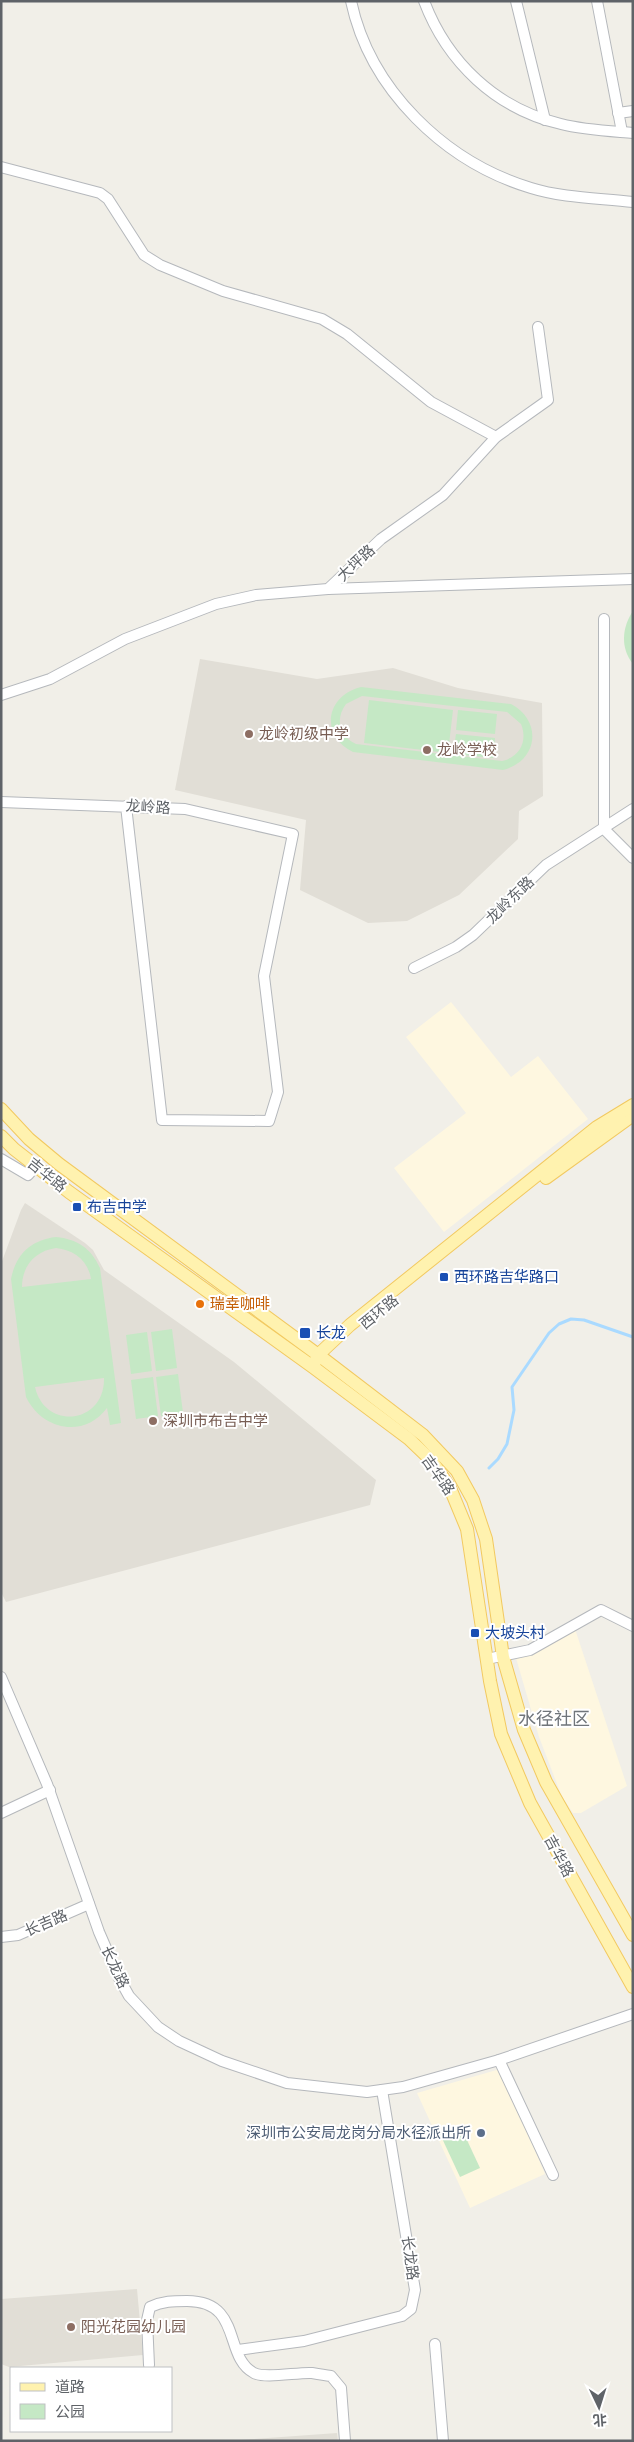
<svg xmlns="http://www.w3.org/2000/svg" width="634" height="2442" font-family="Signika,'Noto Sans SC',sans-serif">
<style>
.commercial{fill:#fef7e0}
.education{fill:#e1ded6}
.green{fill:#c5e8c5;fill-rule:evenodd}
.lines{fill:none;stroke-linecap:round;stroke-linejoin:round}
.stream{stroke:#aadaff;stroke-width:3}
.minor-casing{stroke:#b5b8bc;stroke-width:12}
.major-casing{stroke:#f2c960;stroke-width:14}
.minor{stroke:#fff;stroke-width:10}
.major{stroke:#fff2af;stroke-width:12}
.education-dot{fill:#8d6e63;stroke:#fff;stroke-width:2}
.transit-dot{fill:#1a4fb4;stroke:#fff;stroke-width:2}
.food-dot{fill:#e8710a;stroke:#fff;stroke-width:2}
.service-dot{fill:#5c6f8a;stroke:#fff;stroke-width:2}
.labels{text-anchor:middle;stroke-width:4;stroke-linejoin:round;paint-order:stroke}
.street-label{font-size:15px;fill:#5f6368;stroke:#fff}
.education-label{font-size:15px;fill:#785e54;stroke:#fff;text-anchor:start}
.transit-label{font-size:15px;fill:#164399;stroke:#fff;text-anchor:start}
.food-label{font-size:15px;fill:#c56008;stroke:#fff;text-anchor:start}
.service-label{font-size:15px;fill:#4e5e75;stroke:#fff;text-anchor:end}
.quarter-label{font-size:18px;fill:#70757a;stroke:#fff}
</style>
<rect width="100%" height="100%" fill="#f1efe8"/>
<!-- commercial -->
<g class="commercial">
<polygon points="451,1002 511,1077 538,1056 588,1119 444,1232 394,1168 466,1113 406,1037"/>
<polygon points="575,1629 627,1786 581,1813 573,1813 562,1797 539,1737 516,1658"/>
<polygon points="500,2069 545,2174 470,2208 417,2093"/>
</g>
<!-- education -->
<g class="education">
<polygon points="200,659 317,679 393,668 458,688 542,703 543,796 519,811 518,839 459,895 407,921 368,923 300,890 306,820 175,790"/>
<polygon points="25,1203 85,1243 93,1250 104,1270 234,1362 376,1480 370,1505 6,1602 1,1592 1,1264 21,1210"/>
<polygon points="137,2289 143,2355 9,2367 1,2364 1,2299"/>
<polygon points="337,2433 338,2441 227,2441"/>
</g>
<!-- green -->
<g class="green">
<path d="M633 611V664C620 648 622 627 633 611Z"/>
<path d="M361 687 511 704C543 721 538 761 503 770L353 752C320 736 325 696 361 687ZM362 696 507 712 521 724C528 741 520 757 502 761L356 744C339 736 335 719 346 704Z"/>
<polygon points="369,700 453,710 448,753 364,743"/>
<polygon points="458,710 497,714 495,734 456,730"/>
<polygon points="456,734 495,738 493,758 453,754"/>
<path d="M56 1237C77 1239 91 1248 100 1268L121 1423 110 1425 107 1408C84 1439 42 1430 26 1397L11 1279C16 1254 31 1240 56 1237ZM56 1248C74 1250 88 1260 91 1279L22 1287C22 1266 35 1251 56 1248ZM104 1378C105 1424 45 1431 35 1387Z"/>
<polygon points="172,1329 177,1368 156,1371 151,1332"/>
<polygon points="147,1332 152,1371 131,1374 126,1335"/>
<polygon points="178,1374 183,1413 161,1416 156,1377"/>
<polygon points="153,1377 158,1416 136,1419 131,1380"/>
<polygon points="460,2125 480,2168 460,2177 440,2134"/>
</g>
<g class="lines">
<!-- stream -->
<polyline class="stream" points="489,1468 498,1459 507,1444 514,1410 512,1387 549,1333 559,1324 571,1319 584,1320 633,1337"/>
<!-- minor casing -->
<g class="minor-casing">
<g id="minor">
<path d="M351 1C370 90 445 162 531 188 563 198 599 198 633 202"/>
<path d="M424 1C447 62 496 109 561 124 584 130 609 131 633 133"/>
<polyline points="516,1 545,120"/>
<polyline points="597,1 622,132"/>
<polyline points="618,113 633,111"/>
<polyline points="1,167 100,193 108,199 144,255 160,265 223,291 322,319 347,334 431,402 496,437"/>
<polyline points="328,589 633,579"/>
<polyline points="604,619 604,829"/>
<polyline points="1,695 50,679 125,639 216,604 256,595 328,589 381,539 443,495 496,437 548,400 538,327"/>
<polyline points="1,802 185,809 293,834 264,976 278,1092 269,1121 162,1120 126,806"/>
<polyline points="604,829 633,858"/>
<polyline points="414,968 456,947 473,935 546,865 633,809"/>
<polyline points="1,1159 28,1175 36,1166"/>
<polyline points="487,1659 530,1650 601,1610 633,1626"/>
<polyline points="1,1677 47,1784 99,1932 119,1978 129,1996 158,2027 179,2041 222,2061 287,2083 367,2092 403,2087 499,2060 633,2014"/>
<polyline points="1,1813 50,1790"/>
<polyline points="1,1937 18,1935 89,1904"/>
<polyline points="499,2060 553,2175"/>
<polyline points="435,2344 443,2441"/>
<polyline points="238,2350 304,2341 402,2316 411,2309 415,2290 382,2090"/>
<path d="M149 2365 147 2320 150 2307C163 2301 173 2301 187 2301 243 2301 223 2357 254 2373 265 2379 298 2372 312 2373 318 2374 324 2375 331 2376L341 2388 345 2441"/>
</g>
</g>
<!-- major casing -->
<g class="major-casing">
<g id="major">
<polyline points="1,1109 29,1139 59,1164 325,1360 423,1435 457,1471 473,1500 486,1539 503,1657 524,1730 546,1782 633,1935"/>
<polyline points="1,1136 14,1149 69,1192 313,1367 409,1439 432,1461 450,1488 467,1529 490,1681 501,1734 530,1803 633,1987"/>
<polyline points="546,1178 633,1115"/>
<polyline points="315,1362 318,1355 350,1325 597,1127 633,1105"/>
</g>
</g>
<!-- minor -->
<use href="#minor" class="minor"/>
<!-- major -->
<use href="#major" class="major"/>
</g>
<!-- markers -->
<g class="education-dot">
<circle cx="249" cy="734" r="5"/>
<circle cx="427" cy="750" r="5"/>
<circle cx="153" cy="1421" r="5"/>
<circle cx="71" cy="2327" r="5"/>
</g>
<g class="transit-dot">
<rect x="72" y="1202" width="10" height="10" rx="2.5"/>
<rect x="439" y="1272" width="10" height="10" rx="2.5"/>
<rect x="299" y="1327" width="12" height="12" rx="2.5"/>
<rect x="470" y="1628" width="10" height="10" rx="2.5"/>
</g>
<circle class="food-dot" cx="200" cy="1304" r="5"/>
<circle class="service-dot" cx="481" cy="2133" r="5"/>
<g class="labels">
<!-- street labels -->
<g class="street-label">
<text transform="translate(356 563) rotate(-43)" y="5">大坪路</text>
<text transform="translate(148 807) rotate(3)" y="5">龙岭路</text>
<text transform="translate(510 900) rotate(-44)" y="5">龙岭东路</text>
<text transform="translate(47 1175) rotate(39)" y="5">吉华路</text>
<text transform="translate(379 1312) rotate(-39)" y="5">西环路</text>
<text transform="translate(438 1475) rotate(55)" y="5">吉华路</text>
<text transform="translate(559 1856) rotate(62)" y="5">吉华路</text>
<text transform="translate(46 1923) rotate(-23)" y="5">长吉路</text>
<text transform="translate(115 1967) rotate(65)" y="5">长龙路</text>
<text transform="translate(410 2258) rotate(82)" y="5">长龙路</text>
</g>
<!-- education labels -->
<g class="education-label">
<text x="259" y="739">龙岭初级中学</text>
<text x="437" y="755">龙岭学校</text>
<text x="163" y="1426">深圳市布吉中学</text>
<text x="81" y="2332">阳光花园幼儿园</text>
</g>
<!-- transit labels -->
<g class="transit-label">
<text x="87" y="1212">布吉中学</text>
<text x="454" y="1282">西环路吉华路口</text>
<text x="316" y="1338">长龙</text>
<text x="485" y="1638">大坡头村</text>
</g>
<!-- food labels -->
<g class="food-label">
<text x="210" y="1309">瑞幸咖啡</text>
</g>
<!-- service labels -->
<g class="service-label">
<text x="471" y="2138">深圳市公安局龙岗分局水径派出所</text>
</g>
<!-- quarter labels -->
<g class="quarter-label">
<text x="554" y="1725">水径社区</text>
</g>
</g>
<!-- border -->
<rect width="634" height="2442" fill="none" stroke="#5f6368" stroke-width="5"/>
<!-- legend -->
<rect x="10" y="2367" width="162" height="65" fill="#ffffff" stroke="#bfc1c3"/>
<rect x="20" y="2383" width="25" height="8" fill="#fff2af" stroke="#bfc1c3"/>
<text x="55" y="2392" font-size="15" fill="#5f6368">道路</text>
<rect x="20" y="2404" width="25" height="15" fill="#c5e8c5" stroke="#bfc1c3"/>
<text x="55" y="2417" font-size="15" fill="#5f6368">公园</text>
<!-- north arrow -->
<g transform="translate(599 2407) rotate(176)" stroke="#ffffff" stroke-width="4" paint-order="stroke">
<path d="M0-4L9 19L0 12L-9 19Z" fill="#5f6368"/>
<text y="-8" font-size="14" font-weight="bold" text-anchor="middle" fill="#5f6368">北</text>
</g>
</svg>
